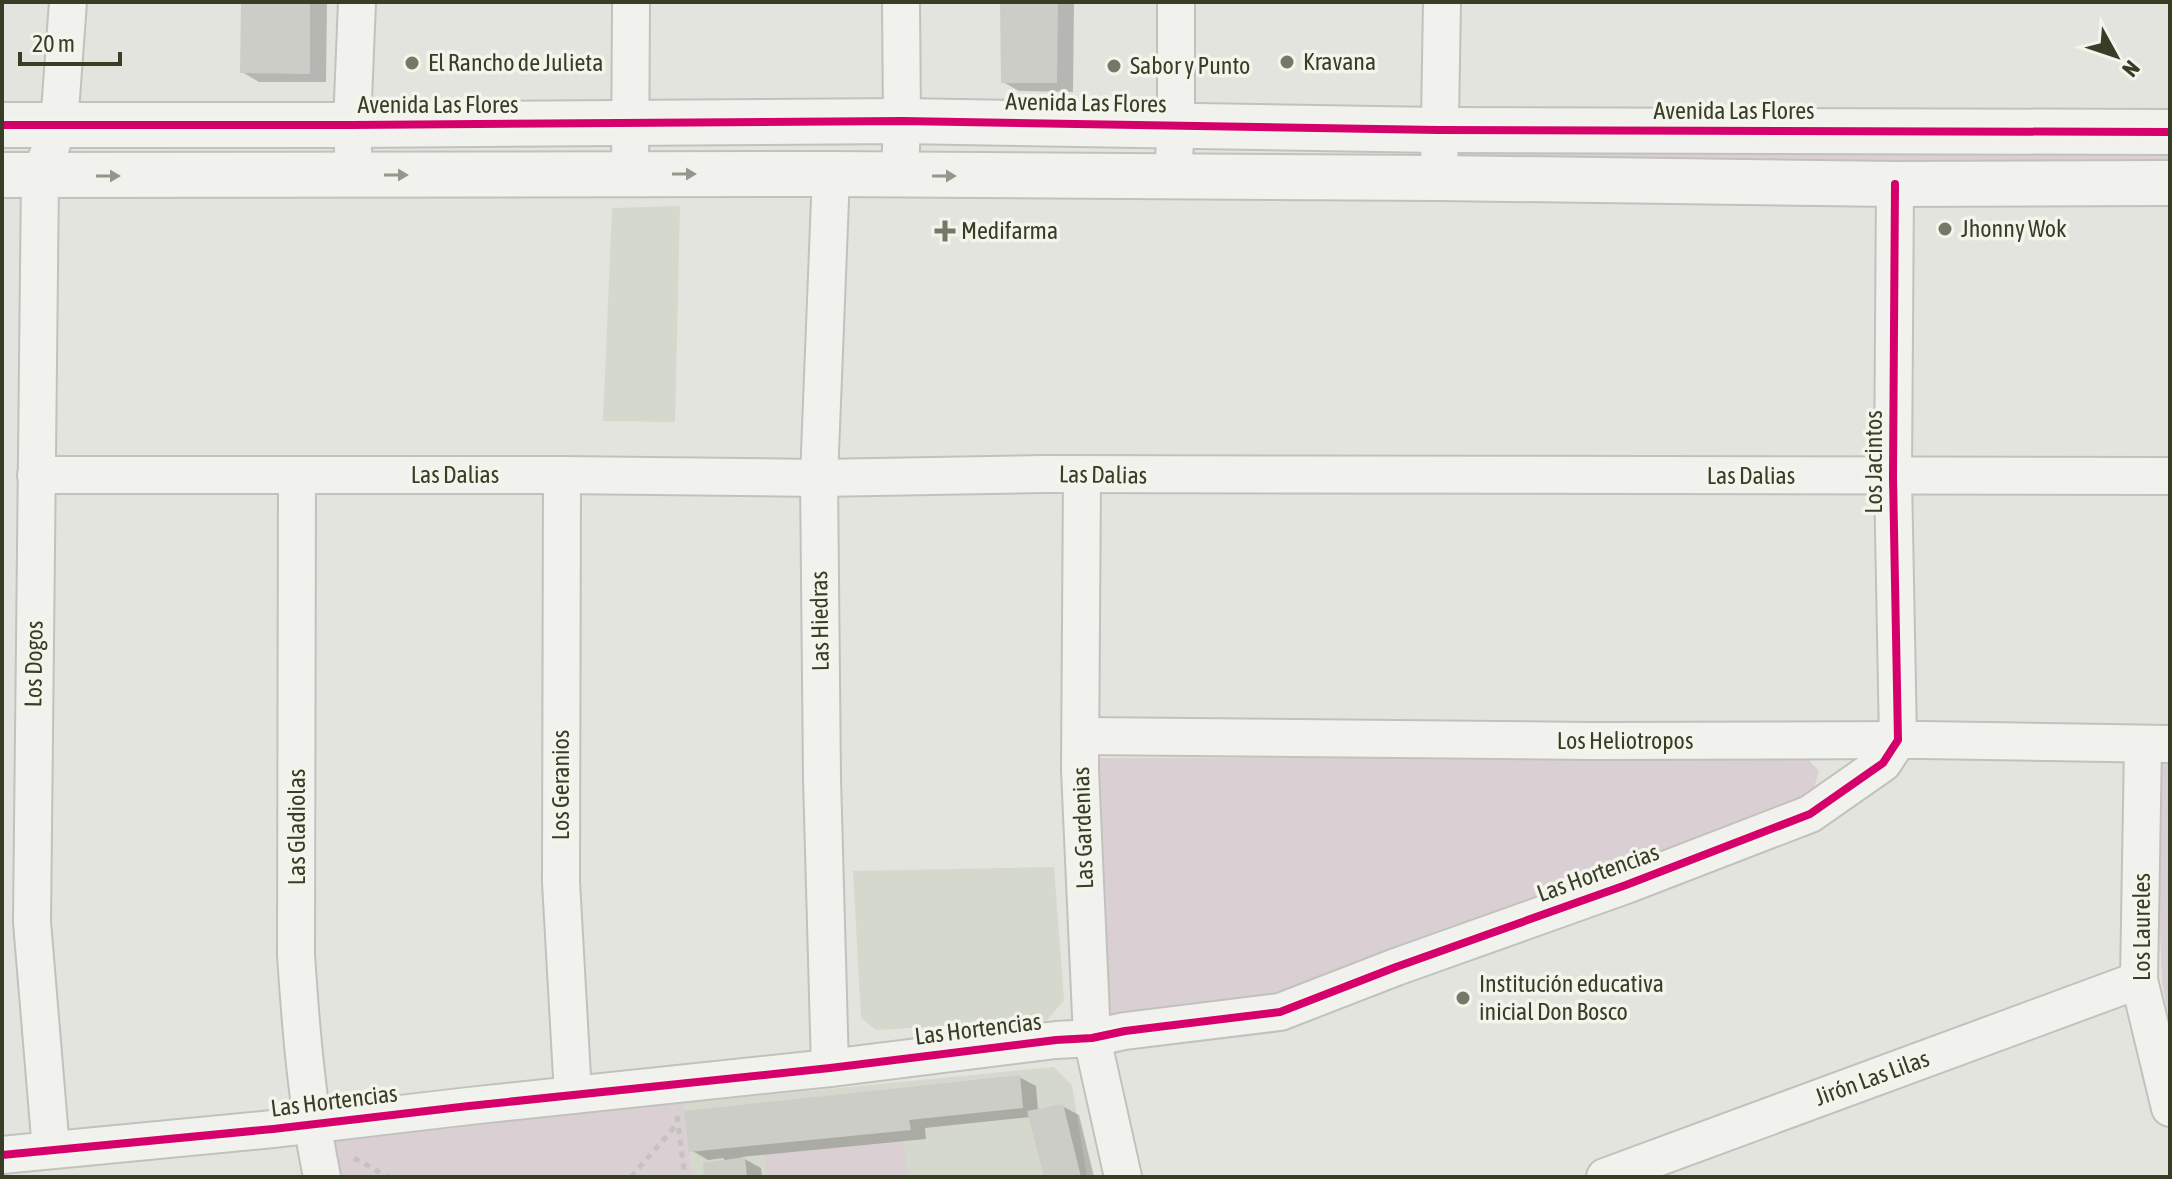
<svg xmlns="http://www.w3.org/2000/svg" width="2172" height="1179" font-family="'Asap Condensed',sans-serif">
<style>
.built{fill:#d5d8cc}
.green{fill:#dacfd3}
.shadow{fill:#0003}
.building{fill:#cccdc7}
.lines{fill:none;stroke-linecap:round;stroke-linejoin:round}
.minor-casing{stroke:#c2c2bd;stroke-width:40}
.tertiary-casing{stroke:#c2c2bd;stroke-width:48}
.path{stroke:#c3c4be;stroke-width:5;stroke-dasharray:6 6;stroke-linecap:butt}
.minor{stroke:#f1f1ee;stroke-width:36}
.tertiary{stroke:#f1f1ee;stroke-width:44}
.cycleway-casing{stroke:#f3f5ec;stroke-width:13}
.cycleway{stroke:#d6006c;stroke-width:8}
.oneway{fill:#94988a}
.poi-dot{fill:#747867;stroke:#f3f5ec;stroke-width:3}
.labels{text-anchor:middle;stroke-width:7;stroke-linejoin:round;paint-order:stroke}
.poi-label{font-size:24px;fill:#383e26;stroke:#f3f5ec;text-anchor:start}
.street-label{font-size:24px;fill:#383e26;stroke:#f3f5ec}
</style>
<rect width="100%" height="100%" fill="#e4e4df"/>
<!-- built -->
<g class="built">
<polygon points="680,206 675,422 603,421 612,208"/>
<polygon points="1054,867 1064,1000 1047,1020 876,1030 861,1018 853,871"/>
<polygon points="1054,1067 1072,1085 1087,1177 693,1177 684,1103"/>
</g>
<!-- green -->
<g class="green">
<polygon points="2170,138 2170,163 1464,161 1460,153 1461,142"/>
<polygon points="2170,755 2170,1023 2162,982 2153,765"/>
<polygon points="1805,756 1819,771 1808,808 1275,998 1105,1018 1095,758"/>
<polygon points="684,1103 693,1177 337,1177 329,1135"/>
<polygon points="903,1140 908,1177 766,1177 764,1155"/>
</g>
<!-- shadow -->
<g class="shadow">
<polygon points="243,2 327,2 326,82 259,82 242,72"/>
<polygon points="1002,2 1074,2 1073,92 1019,91 1003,82"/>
<polygon points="1019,1077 1036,1086 1038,1110 1062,1106 1079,1115 1094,1177 1046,1177 1031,1117 925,1128 926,1139 741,1157 761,1168 762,1177 706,1177 724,1162 724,1158 708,1160 691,1150"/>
</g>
<!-- building -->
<g class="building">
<polygon points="241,2 310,2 310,74 240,73"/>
<polygon points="1000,2 1058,2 1057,83 1001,83"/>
<polygon points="1020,1075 1023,1108 909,1120 911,1130 689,1152 684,1111"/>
<polygon points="1063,1104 1081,1177 1044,1177 1027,1111"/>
<polygon points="745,1157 747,1177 704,1177 703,1163"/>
</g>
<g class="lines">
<!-- minor casing -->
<g class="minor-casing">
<g id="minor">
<polyline points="630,174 631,2"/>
<polyline points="354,175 352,125 357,2"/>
<polyline points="900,176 902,121 901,2"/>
<polyline points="1173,177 1176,124 1176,2"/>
<polyline points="1439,178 1442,2"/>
<polyline points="36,475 562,475 819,478 1044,474 2170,476"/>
<polyline points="562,475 561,882 573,1095"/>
<polyline points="1082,475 1080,770 1092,1038 1123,1177"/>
<path d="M297 476 296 955C301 1030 307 1104 322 1177"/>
<polyline points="1081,736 1593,741 1921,740 2170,744"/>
<polyline points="2143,744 2139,980 2170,1108"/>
<polyline points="830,1068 822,778 819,478 831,174"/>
<polyline points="51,1150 32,922 40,176 59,125 68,2"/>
<polyline points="2,1155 273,1129 469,1106 830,1068 1056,1040 1092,1038 1125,1031 1280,1012 1396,967 1626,885 1810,814 1883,763 1898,740 1893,477 1895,184"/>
<polyline points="1605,1177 2139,980"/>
</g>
</g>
<!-- tertiary casing -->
<g class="tertiary-casing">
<g id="tertiary">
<polyline points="2,125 352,125 902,121 1438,130 2170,132"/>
<polyline points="2,175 831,174 1439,178 1895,184 2170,183"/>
</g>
</g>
<!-- path -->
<g class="path">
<polyline points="677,1116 685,1177"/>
<polyline points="354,1158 388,1177"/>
<polyline points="631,1177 678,1123"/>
</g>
<!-- minor -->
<use href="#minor" class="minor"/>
<!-- tertiary -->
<use href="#tertiary" class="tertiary"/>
<!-- cycleway casing -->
<g class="cycleway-casing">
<g id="cycleway">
<polyline points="2,125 352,125 902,121 1438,130 2170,132"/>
<polyline points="2,1155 273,1129 469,1106 830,1068 1056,1040 1092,1038 1125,1031 1280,1012 1396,967 1626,885 1810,814 1883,763 1898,740 1893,477 1895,184"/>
</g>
</g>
<!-- cycleway -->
<use href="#cycleway" class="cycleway"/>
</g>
<!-- one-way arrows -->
<defs><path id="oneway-solid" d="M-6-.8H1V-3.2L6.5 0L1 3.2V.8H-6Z" transform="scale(2)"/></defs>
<g class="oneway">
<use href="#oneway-solid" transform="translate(684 174)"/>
<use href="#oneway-solid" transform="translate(396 175)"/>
<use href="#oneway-solid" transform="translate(108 176)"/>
<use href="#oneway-solid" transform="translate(944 176)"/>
</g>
<!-- markers -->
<g class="poi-dot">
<circle cx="1287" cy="62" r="8"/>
<circle cx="412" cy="63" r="8"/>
<circle cx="1114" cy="66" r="8"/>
<circle cx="1945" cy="229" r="8"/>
<path d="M941 219h8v8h8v8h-8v8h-8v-8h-8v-8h8z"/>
<circle cx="1463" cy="998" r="8"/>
</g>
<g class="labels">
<!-- poi labels -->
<g class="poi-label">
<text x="1303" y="70">Kravana</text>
<text x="428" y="71">El Rancho de Julieta</text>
<text x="1130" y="74">Sabor y Punto</text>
<text x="1961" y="237">Jhonny Wok</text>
<text x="961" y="239">Medifarma</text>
<text x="1479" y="992">Institución educativa<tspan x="1479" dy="28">inicial Don Bosco</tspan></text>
</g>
<!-- street labels -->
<g class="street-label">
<text transform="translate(1086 103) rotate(1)" y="8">Avenida Las Flores</text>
<text x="438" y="113">Avenida Las Flores</text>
<text x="1734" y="119">Avenida Las Flores</text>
<text transform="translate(1874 462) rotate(-90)" y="8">Los Jacintos</text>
<text x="455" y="483">Las Dalias</text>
<text transform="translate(1103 475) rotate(1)" y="8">Las Dalias</text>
<text x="1751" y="484">Las Dalias</text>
<text transform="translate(820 621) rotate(-91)" y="8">Las Hiedras</text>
<text transform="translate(34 664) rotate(-89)" y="8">Los Dogos</text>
<text x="1625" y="749">Los Heliotropos</text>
<text transform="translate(561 785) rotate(-90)" y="8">Los Geranios</text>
<text transform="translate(297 827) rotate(-90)" y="8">Las Gladiolas</text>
<text transform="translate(1083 828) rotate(-92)" y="8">Las Gardenias</text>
<text transform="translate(1598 873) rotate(-20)" y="8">Las Hortencias</text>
<text transform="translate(2142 927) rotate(-90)" y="8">Los Laureles</text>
<text transform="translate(978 1029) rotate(-7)" y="8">Las Hortencias</text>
<text transform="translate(1872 1078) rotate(-20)" y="8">Jirón Las Lilas</text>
<text transform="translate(334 1101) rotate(-7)" y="8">Las Hortencias</text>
</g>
</g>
<!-- border -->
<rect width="2172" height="1179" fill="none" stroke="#383e26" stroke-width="8"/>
<!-- north arrow -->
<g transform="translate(2116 56) rotate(130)" stroke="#f3f5ec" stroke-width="6" paint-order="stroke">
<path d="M0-6L14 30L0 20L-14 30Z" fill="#383e26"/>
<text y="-12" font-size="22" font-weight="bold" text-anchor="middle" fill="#383e26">N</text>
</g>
<!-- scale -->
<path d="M20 52v12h100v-12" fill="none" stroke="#383e26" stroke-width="4"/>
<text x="32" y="52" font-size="24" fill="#383e26" stroke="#f3f5ec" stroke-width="6" paint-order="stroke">20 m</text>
</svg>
